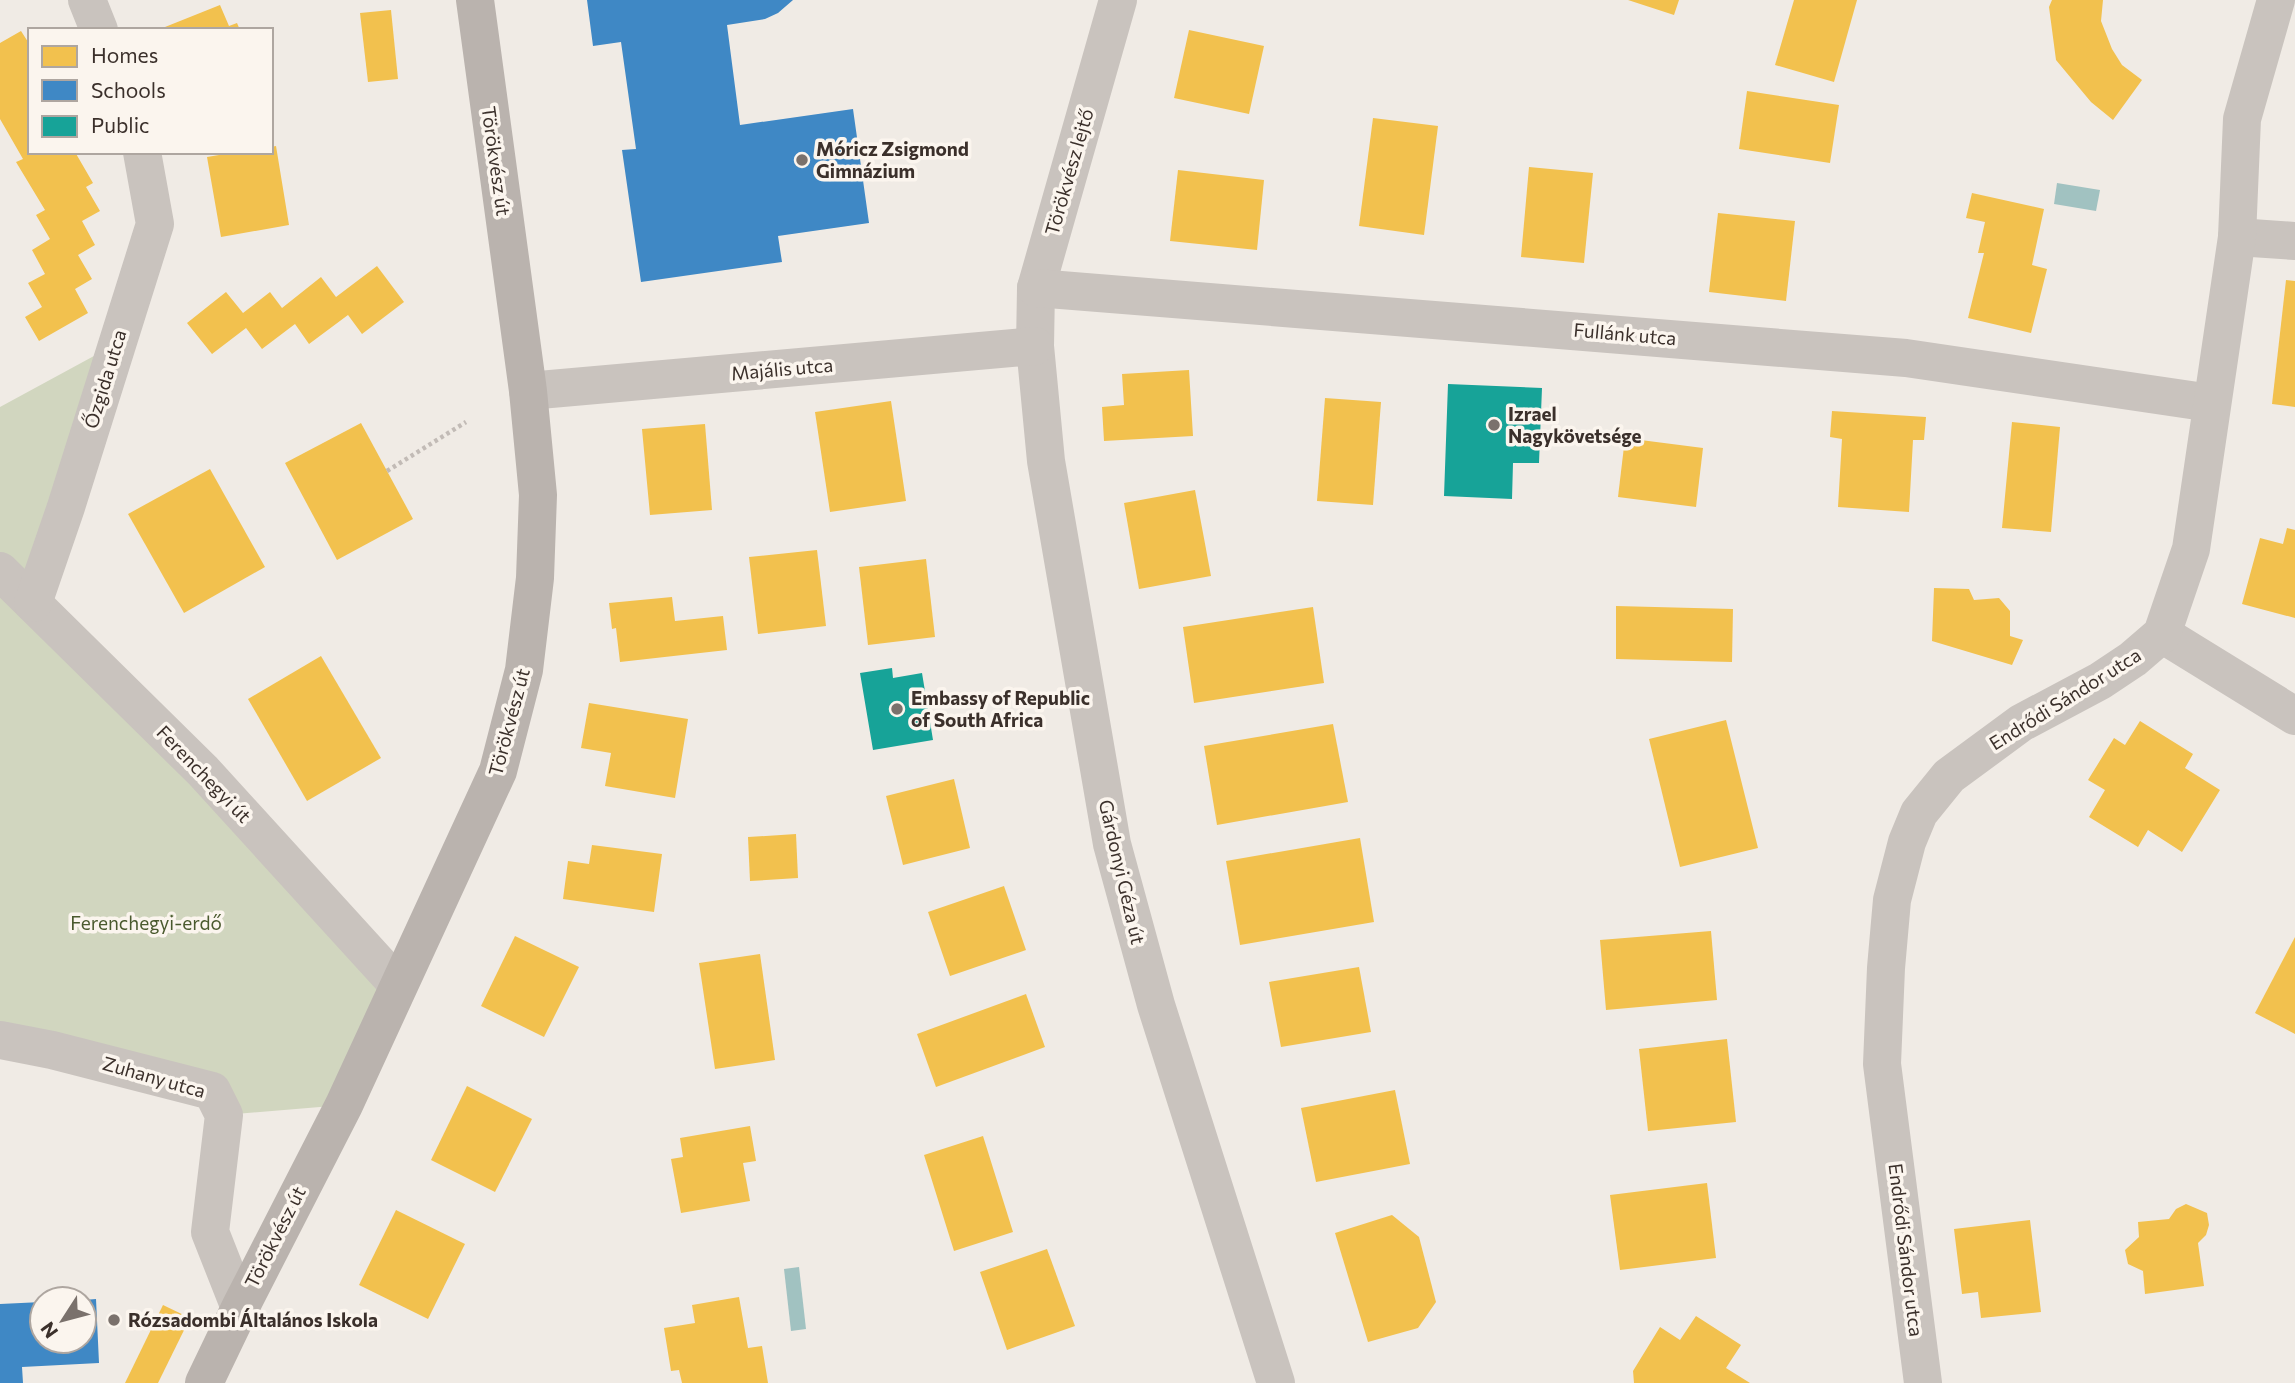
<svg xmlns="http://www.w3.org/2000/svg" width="2295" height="1383" font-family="Commissioner,sans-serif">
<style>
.green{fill:#d1d6bf}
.water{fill:#a1c2c1}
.homes{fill:#f2c14e}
.schools{fill:#3f88c5}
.public{fill:#17a398}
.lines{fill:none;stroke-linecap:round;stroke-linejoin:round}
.path{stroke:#c2bbb6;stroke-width:4.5;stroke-dasharray:3.5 3.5;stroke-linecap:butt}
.street{stroke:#c9c3be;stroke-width:38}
.secondary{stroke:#bab3ae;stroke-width:38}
.poi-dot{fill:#7a716c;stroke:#fbf5ee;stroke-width:2.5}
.labels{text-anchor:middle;stroke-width:7;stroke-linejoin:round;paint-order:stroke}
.poi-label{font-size:19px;font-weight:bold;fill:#3b302b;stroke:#fbf5ee;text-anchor:start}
.street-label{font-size:19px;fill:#3b302b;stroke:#fbf5ee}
.park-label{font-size:19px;fill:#4a5a2e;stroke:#fbf5ee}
</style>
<rect width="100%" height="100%" fill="#f0ebe5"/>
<!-- green -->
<polygon class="green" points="116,344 33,603 398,985 344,1105 224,1115 0,1040 0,407"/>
<!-- water -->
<g class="water">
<polygon points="2057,183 2100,190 2096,211 2054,204"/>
<polygon points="799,1267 806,1329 791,1331 784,1269"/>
</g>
<!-- homes -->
<g class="homes">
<polygon points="1628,0 1679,0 1674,15"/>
<polygon points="1794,0 1857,0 1834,82 1775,65"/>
<polygon points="2052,0 2103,0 2101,21 2112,49 2122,65 2142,80 2113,120 2091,102 2056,60 2049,7"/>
<polygon points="220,5 229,26 237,23 240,30 166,30 165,27"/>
<polygon points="391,10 398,79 368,82 360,13"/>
<polygon points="1189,30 1264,46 1249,114 1174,98"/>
<polygon points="21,31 30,45 30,152 75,152 93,183 86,187 100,211 82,221 95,245 78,255 92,279 75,289 88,313 39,341 25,317 42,307 28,283 45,274 32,250 50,239 36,215 45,210 16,162 23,159 0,119 0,43"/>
<polygon points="1747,91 1839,105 1830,163 1739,149"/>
<polygon points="1373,118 1438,126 1424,235 1359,226"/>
<polygon points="276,146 289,225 221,237 207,157 237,152 271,152 271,147"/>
<polygon points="1529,167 1593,173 1584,263 1521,257"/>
<polygon points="1178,170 1264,180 1257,250 1170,241"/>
<polygon points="1972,193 2044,209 2032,265 2047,269 2031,333 1968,318 1984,253 1978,253 1985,222 1966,218"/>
<polygon points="1718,213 1795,221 1786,301 1709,292"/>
<polygon points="377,266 404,302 362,334 348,315 309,344 295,324 262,349 246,328 212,354 187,323 226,292 243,313 270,292 282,308 321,277 336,297"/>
<polygon points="2286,280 2295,281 2295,407 2272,404"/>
<polygon points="1189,370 1193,436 1104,441 1102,407 1124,405 1122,374"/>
<polygon points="1325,398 1381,402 1373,505 1317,501"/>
<polygon points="891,401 906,501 830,512 815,412"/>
<polygon points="1832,411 1926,417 1924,440 1913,440 1909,512 1838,507 1842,439 1830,437"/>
<polygon points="2012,422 2060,427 2051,532 2002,528"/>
<polygon points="361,423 413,519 337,560 285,463"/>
<polygon points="705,424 712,510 650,515 642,429"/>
<polygon points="1625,438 1703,448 1696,507 1618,497"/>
<polygon points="210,469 265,567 184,613 128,514"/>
<polygon points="1195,490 1211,576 1139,589 1124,503"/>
<polygon points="2287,528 2295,530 2295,618 2242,604 2260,538 2283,544"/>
<polygon points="817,550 826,626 758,634 749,557"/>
<polygon points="926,559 935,637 868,645 859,567"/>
<polygon points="1934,588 1969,589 1974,600 1999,598 2010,611 2010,636 2023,640 2012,665 1932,641"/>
<polygon points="672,597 675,621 723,616 727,650 620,662 616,628 612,629 609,603"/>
<polygon points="1616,606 1733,609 1732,662 1616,659"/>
<polygon points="1313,607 1324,683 1194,703 1183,627"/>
<polygon points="321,656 381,758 307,801 248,699"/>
<polygon points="589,703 688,719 675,798 605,786 611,753 581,748"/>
<polygon points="1726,720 1758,848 1680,867 1649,739"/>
<polygon points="2140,721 2193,754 2185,768 2220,790 2182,852 2148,830 2138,847 2089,817 2105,790 2088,780 2114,738 2125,745"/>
<polygon points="1333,724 1348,802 1217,825 1204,746"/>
<polygon points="954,779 970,848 903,865 886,796"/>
<polygon points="796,834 798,878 750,881 748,837"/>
<polygon points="1360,838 1374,922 1240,945 1226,861"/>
<polygon points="592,845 662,854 654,912 563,899 568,861 589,864"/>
<polygon points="1004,886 1026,950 950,976 928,912"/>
<polygon points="1711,931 1717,1000 1606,1010 1600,940"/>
<polygon points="515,936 579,967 544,1037 481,1006"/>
<polygon points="2295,937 2295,1034 2255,1013"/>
<polygon points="760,954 775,1060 715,1069 699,963"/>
<polygon points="1359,967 1371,1032 1281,1047 1269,982"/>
<polygon points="1026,994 1045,1047 936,1087 917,1034"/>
<polygon points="1727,1039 1736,1122 1648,1131 1639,1049"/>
<polygon points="467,1086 532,1119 495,1192 431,1160"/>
<polygon points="1395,1090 1410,1164 1316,1182 1301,1108"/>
<polygon points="750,1126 756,1161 743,1163 750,1201 681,1213 671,1159 683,1157 680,1138"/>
<polygon points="983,1136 1013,1232 954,1251 924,1155"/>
<polygon points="1707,1183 1716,1258 1620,1270 1610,1195"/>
<polygon points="2186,1204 2207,1213 2209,1225 2206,1235 2198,1243 2204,1286 2145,1294 2143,1271 2128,1264 2125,1250 2139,1237 2138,1222 2169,1219 2176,1209"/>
<polygon points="396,1210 465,1244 428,1319 359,1285"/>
<polygon points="1392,1215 1419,1237 1436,1302 1418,1328 1368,1342 1335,1233"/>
<polygon points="2030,1220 2041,1312 1981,1318 1978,1292 1962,1294 1954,1229"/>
<polygon points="1047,1249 1075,1326 1007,1350 980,1272"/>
<polygon points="739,1297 748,1348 762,1346 768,1383 682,1383 679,1370 671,1371 664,1328 695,1323 692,1305"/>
<polygon points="163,1305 190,1318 158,1383 125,1383"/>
<polygon points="1696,1316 1741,1345 1726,1368 1750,1383 1634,1383 1633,1371 1660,1327 1680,1340"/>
</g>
<!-- schools -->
<g class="schools">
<polygon points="587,0 793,0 778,13 765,19 727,25 740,125 853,109 869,223 778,236 782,262 641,282 622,150 636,149 621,42 593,46"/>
<polygon points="96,1299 99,1363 22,1367 23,1383 0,1383 0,1304 42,1302 42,1341 84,1341 84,1300"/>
</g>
<!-- public -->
<g class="public">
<polygon points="1448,384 1542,388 1539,463 1513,463 1512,499 1444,496"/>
<polygon points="892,668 893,678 922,673 933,740 873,750 860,673"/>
</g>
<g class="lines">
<!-- path -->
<polyline class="path" points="387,471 466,422"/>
<!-- street -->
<g class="street">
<polyline points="87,0 99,30"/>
<polyline points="1118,0 1036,288 1035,346 1046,461 1112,844 1156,1005 1276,1383"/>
<polyline points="2237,237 2295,241"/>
<polyline points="1036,288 1906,358 2211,403"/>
<polyline points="528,391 1035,346"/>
<polyline points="0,571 203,771 398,985"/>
<polyline points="33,603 66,507 155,224 142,152"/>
<polyline points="2162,634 2295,716"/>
<polyline points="0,1040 52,1050 212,1091 224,1115 210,1232 240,1308"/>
<polyline points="1923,1383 1882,1064 1886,968 1892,900 1907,842 1919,813 1949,776 2021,723 2100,681 2133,659 2162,634 2191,549 2237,237 2242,119 2276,0"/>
</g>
<!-- secondary -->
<polyline class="secondary" points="204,1383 240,1308 344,1105 498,771 524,670 535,578 538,495 528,391 475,0"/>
</g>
<!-- markers -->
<g class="poi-dot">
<circle cx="802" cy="160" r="7"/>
<circle cx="1494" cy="425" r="7"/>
<circle cx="897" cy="709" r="7"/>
<circle cx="114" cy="1320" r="7"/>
</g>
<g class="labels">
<!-- poi labels -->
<g class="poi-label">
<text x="816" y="156">Móricz Zsigmond<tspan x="816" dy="22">Gimnázium</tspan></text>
<text x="1508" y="421">Izrael<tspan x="1508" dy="22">Nagykövetsége</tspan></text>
<text x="911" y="705">Embassy of Republic<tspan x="911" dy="22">of South Africa</tspan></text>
<text x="128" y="1327">Rózsadombi Általános Iskola</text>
</g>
<!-- street labels -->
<g class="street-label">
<text transform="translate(496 161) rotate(82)" y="7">Törökvész út</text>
<text transform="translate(1069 172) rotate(-74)" y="7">Törökvész lejtő</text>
<text transform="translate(1625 334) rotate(5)" y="7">Fullánk utca</text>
<text transform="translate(782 369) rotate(-5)" y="7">Majális utca</text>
<text transform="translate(105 379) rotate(-73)" y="7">Őzgida utca</text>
<text transform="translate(2065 699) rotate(-32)" y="7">Endrődi Sándor utca</text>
<text transform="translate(509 722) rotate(-75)" y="7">Törökvész út</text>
<text transform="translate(204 774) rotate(46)" y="7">Ferenchegyi út</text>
<text transform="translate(1122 872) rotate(77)" y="7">Gárdonyi Géza út</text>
<text transform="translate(154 1077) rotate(16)" y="7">Zuhany utca</text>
<text transform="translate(275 1237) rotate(-63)" y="7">Törökvész út</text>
<text transform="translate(1906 1250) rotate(83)" y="7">Endrődi Sándor utca</text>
</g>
<!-- park labels -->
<g class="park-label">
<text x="146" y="930">Ferenchegyi-erdő</text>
</g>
</g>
<!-- legend -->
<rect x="28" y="28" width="245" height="126" fill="#fbf5ee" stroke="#aea6a0" stroke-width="2"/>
<rect x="42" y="46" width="35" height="21" fill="#f2c14e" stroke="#aea6a0" stroke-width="2"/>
<text x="91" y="63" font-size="21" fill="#3b302b">Homes</text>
<rect x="42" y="80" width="35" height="21" fill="#3f88c5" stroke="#aea6a0" stroke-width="2"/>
<text x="91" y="98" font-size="21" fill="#3b302b">Schools</text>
<rect x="42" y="116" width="35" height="21" fill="#17a398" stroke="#aea6a0" stroke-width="2"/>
<text x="91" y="133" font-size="21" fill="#3b302b">Public</text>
<!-- north arrow -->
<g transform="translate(63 1320) rotate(234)"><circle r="33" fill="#fbf5ee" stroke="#aea6a0" stroke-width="2"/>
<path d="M0-5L12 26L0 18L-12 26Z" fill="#7a716c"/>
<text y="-10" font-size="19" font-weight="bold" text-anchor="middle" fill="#3b302b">N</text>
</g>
</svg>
